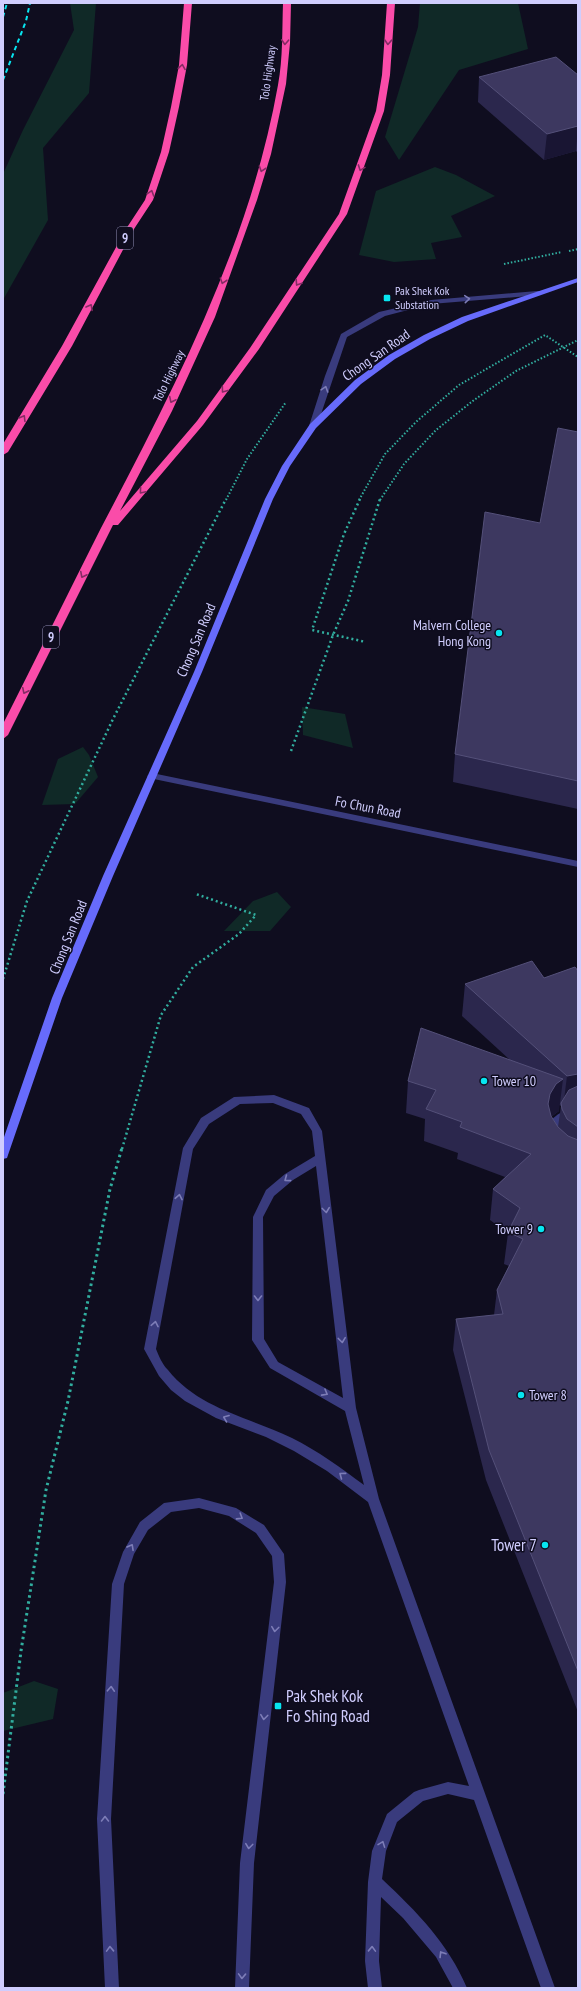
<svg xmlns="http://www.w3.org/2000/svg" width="581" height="1991" font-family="'PT Sans Narrow',sans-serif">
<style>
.green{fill:#102927}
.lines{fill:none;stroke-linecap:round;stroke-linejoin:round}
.path-far2{stroke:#31ae9f;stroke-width:2;stroke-dasharray:1.5 2;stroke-linecap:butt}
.path-far1{stroke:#31ae9f;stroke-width:2.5;stroke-dasharray:2 3;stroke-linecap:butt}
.path{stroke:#31ae9f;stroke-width:3;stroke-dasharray:2.5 3.5;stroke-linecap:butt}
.service{fill:#393b7d;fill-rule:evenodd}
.minor{fill:#393b7d;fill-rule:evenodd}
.secondary{fill:#676bfb;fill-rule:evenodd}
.motorway{fill:#fa4ca9;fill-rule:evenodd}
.rail{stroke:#07e5f0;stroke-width:2;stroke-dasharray:4.5 3.5;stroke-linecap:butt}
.wall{fill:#2b274d;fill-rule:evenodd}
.shaded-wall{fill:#191533}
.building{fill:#3d3860;stroke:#545079}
.oneway{stroke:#842c64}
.oneway2{stroke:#7d7db7}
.poi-dot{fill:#07e5f0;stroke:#0f0d1f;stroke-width:1.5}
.labels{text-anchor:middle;stroke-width:3;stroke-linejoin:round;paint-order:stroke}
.far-street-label{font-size:12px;fill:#d0cdfe;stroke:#0f0d1f}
.far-poi-label{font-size:12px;fill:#d0cdfe;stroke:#0f0d1f;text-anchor:start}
.shield{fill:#0f0d1f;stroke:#9693bb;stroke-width:1}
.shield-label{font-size:13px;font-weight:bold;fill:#d0cdfe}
.street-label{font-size:14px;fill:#d0cdfe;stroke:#0f0d1f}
.poi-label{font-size:14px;fill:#d0cdfe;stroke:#0f0d1f;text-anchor:end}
.near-poi-label{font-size:17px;fill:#d0cdfe;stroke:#0f0d1f;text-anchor:end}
</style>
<rect width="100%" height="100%" fill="#0f0d1f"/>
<!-- green -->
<g class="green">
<polygon points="70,3 96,3 89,93 43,148 48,220 3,300 3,174 23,130 74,30"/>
<polygon points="420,3 518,3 528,49 459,70 399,160 385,137 418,27"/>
<polygon points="435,167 456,175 495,196 451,216 462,237 431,243 436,259 394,262 359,255 376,191"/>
<polygon points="302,707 345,714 353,748 303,735"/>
<polygon points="83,747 89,755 98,777 75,804 42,805 58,759"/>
<polygon points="277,892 291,907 270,931 224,931 253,901"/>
<polygon points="34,1681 58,1689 53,1719 3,1731 3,1693"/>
</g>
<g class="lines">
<!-- path-far2 -->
<g class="path-far2">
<polyline points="569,251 578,249"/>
<polyline points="504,264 562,252"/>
<polyline points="226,500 247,459 286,402"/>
<polyline points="359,500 385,454 416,422 459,385 545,335 578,357"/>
<polyline points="380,500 404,464 436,430 474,400 516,371 578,340"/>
</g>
<!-- path-far1 -->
<g class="path-far1">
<polyline points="360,499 344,534 312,630 366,642"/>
<polyline points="291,751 333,635 348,601 380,499"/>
<polyline points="3,979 27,901 113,719 226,499"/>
<polyline points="122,1149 161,1015 193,967 239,934 256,915 196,894"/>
</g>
<!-- path -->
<polyline class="path" points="3,1794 21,1651 46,1490 68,1401 110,1189 122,1148"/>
<!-- service -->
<g class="service">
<polygon points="537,291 540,291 540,295 431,304 385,316 347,337 317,426 313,428 309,426 325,376 341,334 379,312 431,300"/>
<path d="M274 1095 309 1108 322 1131 356 1408 379 1499 555 1988H541L474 1800 448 1794 423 1801 397 1822 386 1851 382 1879C417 1912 448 1943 467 1988H453L436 1957 403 1918 381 1897 379 1961 382 1988H368L365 1961 368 1882 372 1851 387 1814 414 1792 419 1790 448 1782 469 1786 368 1502 327 1471 294 1451 266 1437 216 1418 185 1401 171 1390 159 1376 144 1349 183 1148 201 1118 234 1097ZM273 1103 301 1114 312 1131 315 1156 285 1174 266 1190 253 1217 252 1340 270 1368 345 1411 364 1485C341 1468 318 1451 292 1438 249 1417 199 1409 168 1370 162 1364 159 1356 156 1349L193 1149 209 1124 240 1104ZM316 1166 343 1398 278 1362 264 1339 263 1217 274 1196 293 1180Z"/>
<path d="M578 1106V1114C562 1117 561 1125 555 1137H547C539 1122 566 1108 578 1106Z"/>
<polygon points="199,1498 236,1508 264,1525 284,1554 286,1582 254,1863 249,1988 235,1988 240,1863 274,1582 272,1556 256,1533 229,1516 199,1508 171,1512 148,1530 134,1554 124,1584 111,1819 119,1988 105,1988 97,1819 112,1584 123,1552 140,1522 164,1503"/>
</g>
<!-- minor -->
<polygon class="minor" points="152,773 578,861 578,867 149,778 147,776"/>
<!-- secondary -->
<polygon class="secondary" points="578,278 578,282 468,321 430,339 395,359 361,384 316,428 290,466 273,499 202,672 113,876 62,998 8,1155 7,1158 3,1159 3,1140 52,998 103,876 194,672 265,499 282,466 310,424 355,380 389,355 424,335 462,317"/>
<!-- motorway -->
<g class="motorway">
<polygon points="184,3 192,3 187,65 179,107 169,152 153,200 134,229 72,346 8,452 3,455 3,444 62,346 126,229 145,200 161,152 171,107 179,65"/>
<path d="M283 3H291L290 43 286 84 271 154 257 200 215 317 172 411 120 511 197 421 250 348 339 214 376 111 382 75 387 3H395L390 75 384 111 347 214 259 349 203 425 118 525H113L8 735 3 739V724C36 659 68 593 101 528 175 387 250 243 278 85 283 58 282 30 283 3Z"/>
</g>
<!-- rail -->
<g class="rail">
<polyline points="3,17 7,3"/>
<polyline points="3,80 26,21 30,3"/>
</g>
</g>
<!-- wall -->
<g class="wall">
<polygon points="578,75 578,153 576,151 544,160 478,102 479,77"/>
<polygon points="578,432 578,809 453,782 455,754 540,523"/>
<path d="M578 971V1712L486 1480 453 1350 456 1319 494 1315 497 1290 509 1266 504 1264 508 1233 490 1220 493 1189 505 1177 457 1159 458 1153 424 1141 425 1119 406 1113 408 1081 511 1061 462 1016 465 984 544 978ZM559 1105 561 1106 558 1127 551 1117 559 1111Z"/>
</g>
<!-- shaded-wall -->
<g class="shaded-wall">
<polygon points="578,126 576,151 544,160 547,134"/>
<polygon points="578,1074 578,1105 563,1108 567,1076"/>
<polygon points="563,1079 559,1111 552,1116 546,1126 550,1094 556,1084"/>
</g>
<!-- building -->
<g class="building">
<polygon points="556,57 578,75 578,126 547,134 479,77"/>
<polygon points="558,428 578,432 578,781 455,754 485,512 540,523"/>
<polygon points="532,961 544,978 575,967 578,971 578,1074 567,1076 465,984"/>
<polygon points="421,1028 563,1079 556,1084 550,1094 548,1104 551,1116 558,1127 568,1136 578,1140 578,1671 489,1450 456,1319 503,1314 497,1290 523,1239 508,1232 520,1208 493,1189 531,1154 460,1127 462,1122 426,1109 436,1090 408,1081"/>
<polygon points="578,1086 578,1127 567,1119 562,1109 561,1103 569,1090"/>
</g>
<!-- one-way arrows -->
<defs><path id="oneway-chevron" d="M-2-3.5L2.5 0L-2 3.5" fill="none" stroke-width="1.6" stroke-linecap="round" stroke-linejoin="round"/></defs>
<g class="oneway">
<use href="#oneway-chevron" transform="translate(285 42) rotate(93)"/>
<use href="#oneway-chevron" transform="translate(388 42) rotate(93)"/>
<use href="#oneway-chevron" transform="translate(182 67) rotate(-81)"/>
<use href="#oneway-chevron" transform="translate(361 168) rotate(110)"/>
<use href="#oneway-chevron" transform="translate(262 169) rotate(109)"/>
<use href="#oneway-chevron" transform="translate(151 193) rotate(-72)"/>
<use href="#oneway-chevron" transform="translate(223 281) rotate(109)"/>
<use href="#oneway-chevron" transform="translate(298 283) rotate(123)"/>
<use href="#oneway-chevron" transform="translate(90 307) rotate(-61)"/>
<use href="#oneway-chevron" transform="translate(224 390) rotate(126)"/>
<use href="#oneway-chevron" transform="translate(172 400) rotate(116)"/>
<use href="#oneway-chevron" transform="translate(23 418) rotate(-59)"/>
<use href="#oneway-chevron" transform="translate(142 491) rotate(130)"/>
<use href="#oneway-chevron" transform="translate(83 575) rotate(117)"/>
<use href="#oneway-chevron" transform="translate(25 691) rotate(116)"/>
</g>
<g class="oneway2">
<use href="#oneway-chevron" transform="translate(467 299) rotate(-5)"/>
<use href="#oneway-chevron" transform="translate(325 389) rotate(-72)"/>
<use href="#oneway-chevron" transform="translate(287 1179) rotate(143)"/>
<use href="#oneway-chevron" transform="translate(179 1197) rotate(-79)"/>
<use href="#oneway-chevron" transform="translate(326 1210) rotate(83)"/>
<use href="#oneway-chevron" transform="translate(258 1298) rotate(90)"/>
<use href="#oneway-chevron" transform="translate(155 1324) rotate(-79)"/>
<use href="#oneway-chevron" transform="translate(342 1340) rotate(83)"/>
<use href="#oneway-chevron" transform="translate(325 1393) rotate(29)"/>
<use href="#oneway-chevron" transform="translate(226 1418) rotate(-159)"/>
<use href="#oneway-chevron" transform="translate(342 1475) rotate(-143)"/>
<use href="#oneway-chevron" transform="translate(240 1517) rotate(32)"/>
<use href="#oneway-chevron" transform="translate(131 1547) rotate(-61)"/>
<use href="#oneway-chevron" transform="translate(275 1629) rotate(97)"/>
<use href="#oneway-chevron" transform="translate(111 1689) rotate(-87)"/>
<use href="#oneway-chevron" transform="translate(264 1717) rotate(97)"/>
<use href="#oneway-chevron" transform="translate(105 1819) rotate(-90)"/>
<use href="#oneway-chevron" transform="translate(382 1844) rotate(-69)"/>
<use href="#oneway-chevron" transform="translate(249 1846) rotate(97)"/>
<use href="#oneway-chevron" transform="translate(110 1949) rotate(-92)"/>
<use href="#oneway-chevron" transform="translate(372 1949) rotate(-88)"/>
<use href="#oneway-chevron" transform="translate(442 1954) rotate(-122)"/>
<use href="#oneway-chevron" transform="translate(242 1976) rotate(92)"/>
</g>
<!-- markers -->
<g class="poi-dot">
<rect x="383" y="294" width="8" height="8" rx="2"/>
<circle cx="499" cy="633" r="4"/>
<circle cx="484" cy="1081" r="4"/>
<circle cx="541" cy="1229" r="4"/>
<circle cx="521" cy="1395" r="4"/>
<circle cx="545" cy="1545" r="4"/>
<rect x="274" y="1702" width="8" height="8" rx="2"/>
</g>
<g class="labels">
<!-- far-street labels -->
<g class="far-street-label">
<text transform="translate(268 73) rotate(-82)" y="4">Tolo Highway</text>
<text transform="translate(169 376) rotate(-64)" y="4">Tolo Highway</text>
</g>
<!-- far-poi labels -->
<g class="far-poi-label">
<text x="395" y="295">Pak Shek Kok<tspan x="395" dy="14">Substation</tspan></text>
</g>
<!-- shield labels -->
<g class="shield">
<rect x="117" y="227" width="16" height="22" rx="3"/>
<rect x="43" y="626" width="16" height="22" rx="3"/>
</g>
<g class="shield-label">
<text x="125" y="243">9</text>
<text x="51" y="642">9</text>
</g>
<!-- street labels -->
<g class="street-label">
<text transform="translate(376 355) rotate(-35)" y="5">Chong San Road</text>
<text transform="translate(196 640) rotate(-67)" y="5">Chong San Road</text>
<text transform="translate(368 807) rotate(11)" y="5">Fo Chun Road</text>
<text transform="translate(68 937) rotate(-68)" y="5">Chong San Road</text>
</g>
<!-- poi labels -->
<g class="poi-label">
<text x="491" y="630">Malvern College<tspan x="491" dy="16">Hong Kong</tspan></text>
<text x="492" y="1086" text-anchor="start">Tower 10</text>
<text x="533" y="1234">Tower 9</text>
<text x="529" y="1400" text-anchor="start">Tower 8</text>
</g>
<!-- near-poi labels -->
<g class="near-poi-label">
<text x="537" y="1551">Tower 7</text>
<text x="286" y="1702" text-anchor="start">Pak Shek Kok<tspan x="286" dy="20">Fo Shing Road</tspan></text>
</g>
</g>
<!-- border -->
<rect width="581" height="1991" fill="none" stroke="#d0cdfe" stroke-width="8"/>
</svg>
